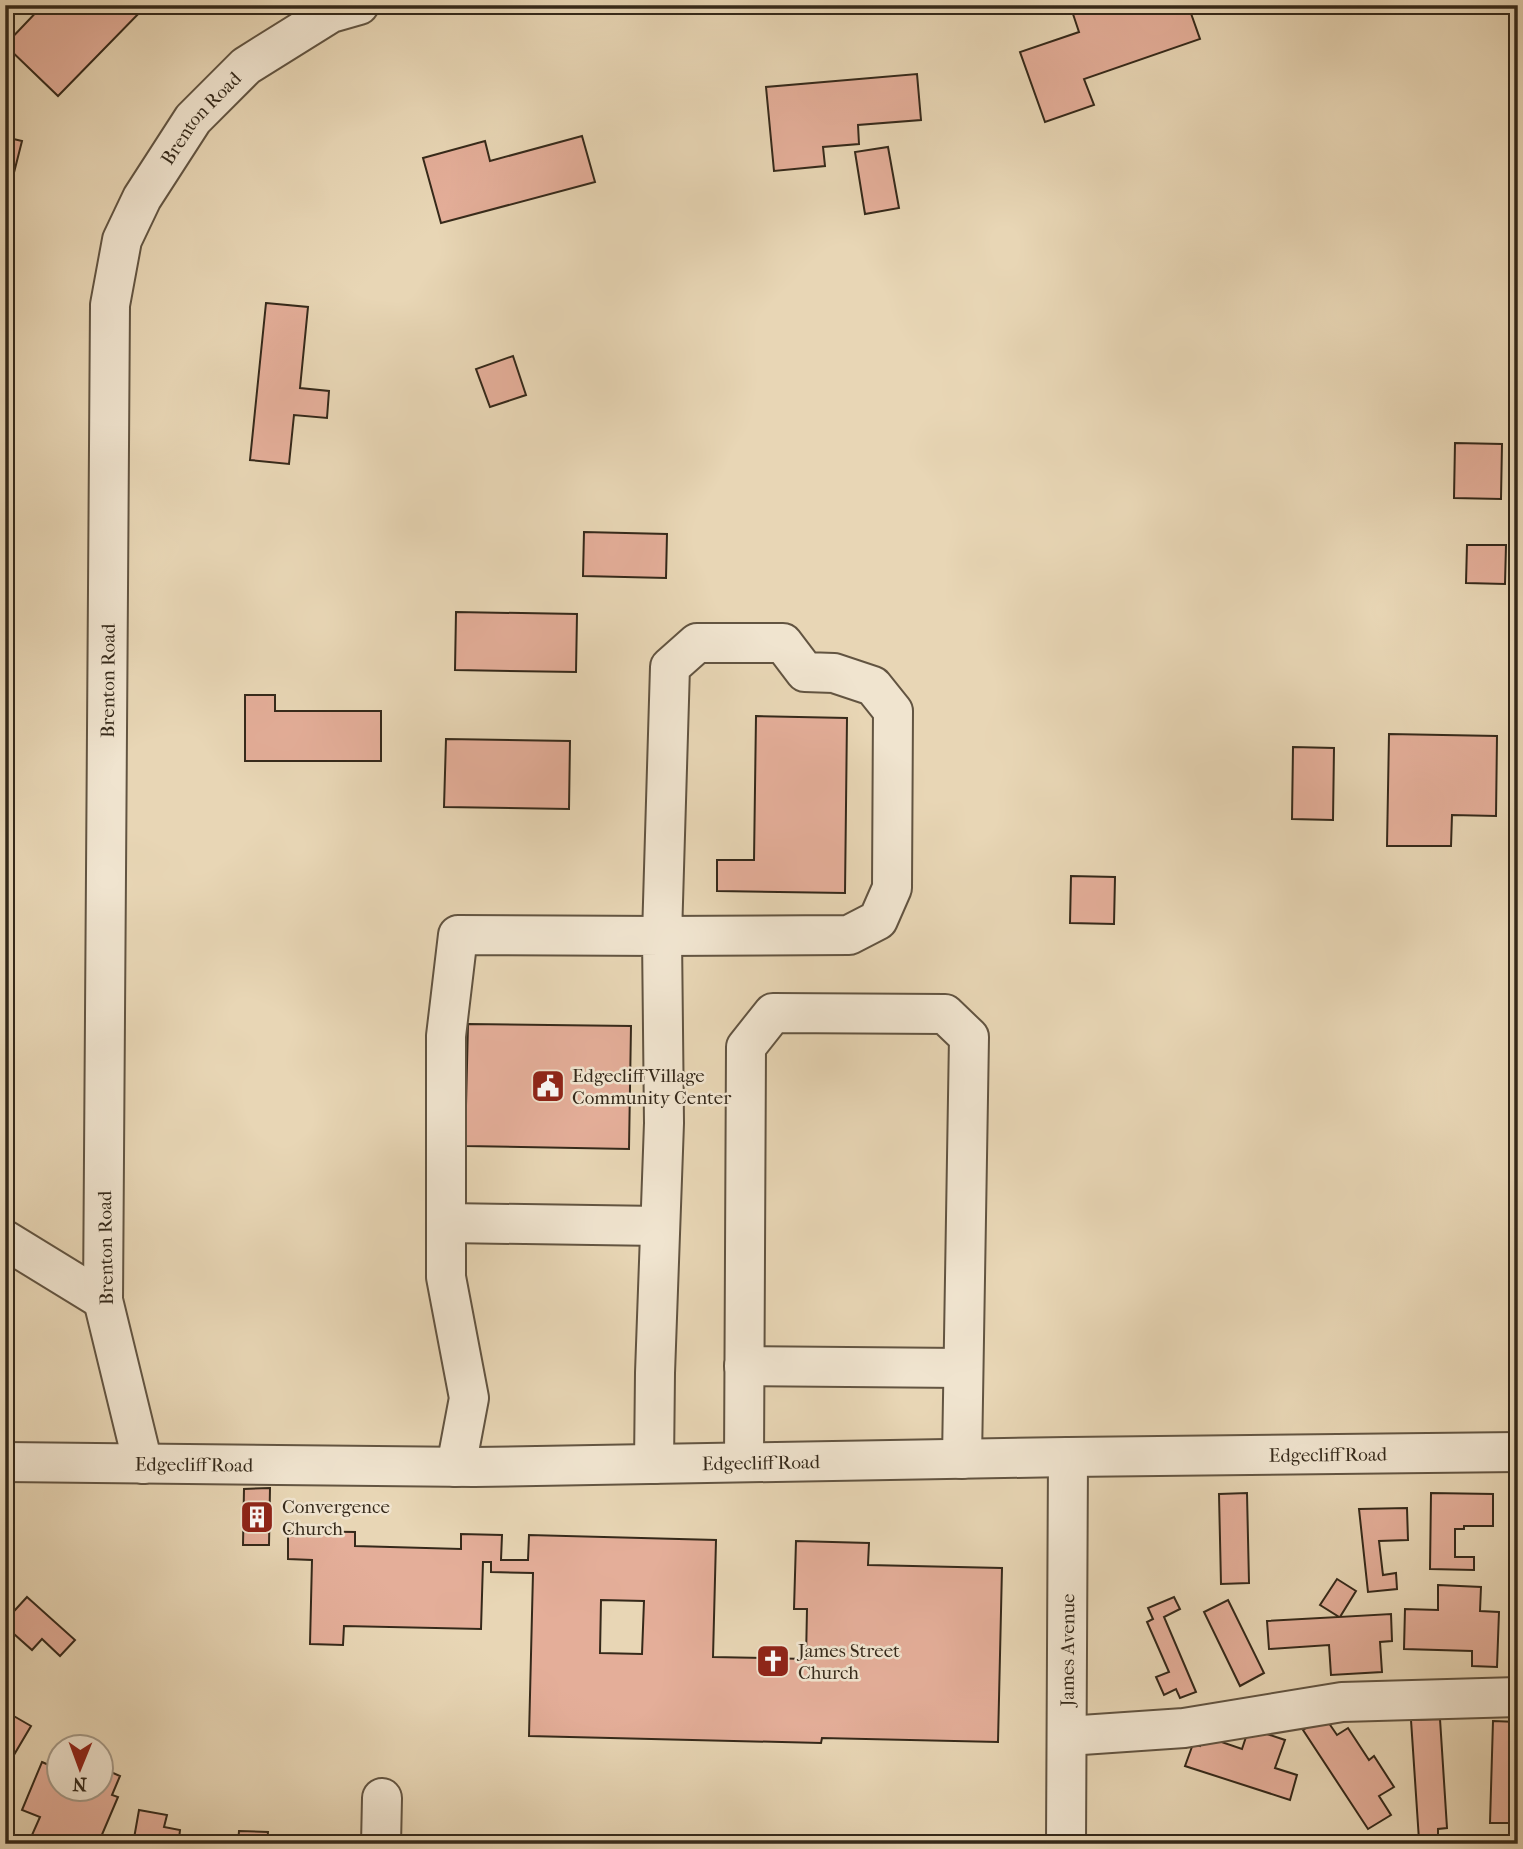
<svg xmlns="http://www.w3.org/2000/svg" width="1523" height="1849" font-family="'IM FELL French Canon',serif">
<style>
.building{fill:#e4ae99;stroke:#35291a;stroke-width:2;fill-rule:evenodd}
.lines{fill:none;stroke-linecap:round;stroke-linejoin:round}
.minor-casing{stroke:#625441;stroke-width:42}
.minor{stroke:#f0e4cf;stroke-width:38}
.labels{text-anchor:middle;stroke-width:5;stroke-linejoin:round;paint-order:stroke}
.street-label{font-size:19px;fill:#35291a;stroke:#f0e4cf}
.poi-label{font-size:19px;fill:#35291a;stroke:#f0e4cf;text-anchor:start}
</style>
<rect width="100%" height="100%" fill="#e8d6b5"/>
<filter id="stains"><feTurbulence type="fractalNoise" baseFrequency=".00286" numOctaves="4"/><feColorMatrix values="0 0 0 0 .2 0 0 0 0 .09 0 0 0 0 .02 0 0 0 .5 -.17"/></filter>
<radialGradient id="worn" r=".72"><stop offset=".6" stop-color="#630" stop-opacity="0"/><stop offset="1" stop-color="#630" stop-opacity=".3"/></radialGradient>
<!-- building -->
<g class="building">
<polygon points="43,5 147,5 58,96 5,45"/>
<polygon points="1070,5 1188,5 1200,39 1084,79 1094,105 1045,122 1020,52 1079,32"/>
<polygon points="917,74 921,120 858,125 859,144 823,147 825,166 774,171 766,87"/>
<polygon points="582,136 595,182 441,223 423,158 485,141 490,161"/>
<polygon points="5,137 22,141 5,208"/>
<polygon points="888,147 899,208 865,214 855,152"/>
<polygon points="266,303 308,307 300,388 329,391 327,418 294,415 289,464 250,460"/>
<polygon points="513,356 526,395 490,407 476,369"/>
<polygon points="1455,443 1502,444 1501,499 1454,498"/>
<polygon points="584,532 667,534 666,578 583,576"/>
<polygon points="1467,545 1506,545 1505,584 1466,583"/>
<polygon points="456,612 577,614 576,672 455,670"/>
<polygon points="245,695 275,695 275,711 381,711 381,761 245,761"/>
<polygon points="756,716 847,718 845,893 717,891 717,860 754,860"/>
<polygon points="1389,734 1497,736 1496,816 1452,815 1451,846 1387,846"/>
<polygon points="446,739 570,741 569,809 444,807"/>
<polygon points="1293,747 1334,748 1333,820 1292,819"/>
<polygon points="1071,876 1115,877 1114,924 1070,923"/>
<polygon points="468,1024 631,1026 629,1149 465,1146"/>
<polygon points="270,1488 269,1545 243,1545 244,1489"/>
<polygon points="1247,1493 1249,1583 1221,1584 1219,1494"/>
<polygon points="1431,1493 1493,1494 1493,1526 1464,1526 1464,1529 1455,1529 1455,1557 1474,1557 1474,1570 1430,1569"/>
<polygon points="1407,1508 1408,1540 1379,1541 1383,1575 1396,1573 1397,1589 1368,1592 1359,1509"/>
<path d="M288 1531 355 1532V1546L461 1549V1534L502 1535 501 1560H528L529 1535 716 1540 713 1657 806 1659 807 1609H794L796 1541 869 1543 868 1565 1002 1568 998 1742 822 1738 821 1743 529 1736 533 1573 491 1572V1562H483L481 1629 344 1626 343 1645 310 1644 312 1560 288 1559ZM601 1600 644 1601 642 1654 600 1653Z"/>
<polygon points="1337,1579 1356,1591 1340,1617 1391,1614 1392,1641 1380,1642 1382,1672 1331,1675 1329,1645 1269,1649 1267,1621 1339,1617 1320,1605"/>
<polygon points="1438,1585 1481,1587 1480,1611 1499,1612 1497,1667 1472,1666 1472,1651 1404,1649 1405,1609 1438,1610"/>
<polygon points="27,1597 75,1640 60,1656 42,1639 32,1650 5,1626 5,1621"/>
<polygon points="1174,1597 1180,1609 1164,1617 1196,1692 1180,1698 1176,1689 1164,1695 1156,1677 1169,1672 1147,1622 1153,1619 1148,1608"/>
<polygon points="1228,1600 1264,1673 1240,1686 1204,1612"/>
<polygon points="5,1711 31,1726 5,1770"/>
<polygon points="1324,1716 1337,1735 1348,1728 1369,1760 1374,1756 1394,1787 1379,1796 1391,1815 1368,1829 1303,1730"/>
<polygon points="1440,1719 1447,1828 1438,1829 1438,1839 1419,1840 1411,1720"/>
<polygon points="1493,1721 1518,1722 1517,1823 1490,1823"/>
<polygon points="1249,1728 1285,1740 1275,1768 1297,1775 1290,1800 1185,1766 1193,1744 1200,1746 1204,1736 1242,1749"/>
<polygon points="42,1762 60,1770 60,1790 102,1790 102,1768 120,1776 112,1795 118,1797 98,1844 52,1844 32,1835 40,1817 22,1810"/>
<polygon points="139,1810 167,1815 164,1827 180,1830 179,1839 202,1844 133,1844"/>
<polygon points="239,1831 268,1832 267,1844 238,1844"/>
</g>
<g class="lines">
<!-- minor casing -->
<g class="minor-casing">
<g id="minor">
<polygon points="697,643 783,643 805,672 834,673 873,686 893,711 892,888 878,920 849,935 662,936 670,667"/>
<polyline points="446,1223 660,1226"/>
<polyline points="5,1240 103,1300"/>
<polyline points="744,1366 962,1368"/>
<path id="s1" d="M5 1462 474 1467 1068 1457 1518 1452"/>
<polyline points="744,1462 746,1047 773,1013 945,1014 969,1037 962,1459"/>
<path id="s2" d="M143 1464 103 1300 110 305 122 240 142 198 193 119 246 66 331 13 359 5"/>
<polyline points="456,1467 469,1398 446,1277 446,1036 458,935 662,936 664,1123 655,1373 654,1464"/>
<polyline points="1067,1736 1184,1728 1342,1702 1518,1697"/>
<polyline points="381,1844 382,1798"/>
<path id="s3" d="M1066 1844 1068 1457"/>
</g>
</g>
<!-- minor -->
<use href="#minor" class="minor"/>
</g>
<!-- icons -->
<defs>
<g id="civic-square" transform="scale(1.75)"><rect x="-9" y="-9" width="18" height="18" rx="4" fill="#8f2418" stroke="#f0e4cf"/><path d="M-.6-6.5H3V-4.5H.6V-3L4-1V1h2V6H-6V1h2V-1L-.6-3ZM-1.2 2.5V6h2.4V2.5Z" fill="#fff"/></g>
<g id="building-square" transform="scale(1.75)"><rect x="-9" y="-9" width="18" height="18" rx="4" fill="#8f2418" stroke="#f0e4cf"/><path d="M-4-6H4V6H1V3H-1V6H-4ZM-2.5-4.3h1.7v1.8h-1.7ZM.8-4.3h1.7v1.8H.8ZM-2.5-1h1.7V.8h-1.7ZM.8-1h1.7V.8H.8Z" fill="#fff"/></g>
<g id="church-square" transform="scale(1.75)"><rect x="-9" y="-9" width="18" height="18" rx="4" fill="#8f2418" stroke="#f0e4cf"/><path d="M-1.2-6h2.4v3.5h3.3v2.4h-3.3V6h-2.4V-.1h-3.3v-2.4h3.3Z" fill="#fff"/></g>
</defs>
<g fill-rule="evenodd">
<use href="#civic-square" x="548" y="1086"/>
<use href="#building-square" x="257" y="1517"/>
<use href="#church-square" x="773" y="1661"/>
</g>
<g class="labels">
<!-- street labels -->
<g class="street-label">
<text dy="7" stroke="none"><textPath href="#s2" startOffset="1376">Brenton Road</textPath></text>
<text dy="7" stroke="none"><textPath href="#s2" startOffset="788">Brenton Road</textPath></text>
<text transform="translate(105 1248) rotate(-91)" y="7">Brenton Road</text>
<text dy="7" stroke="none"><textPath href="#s1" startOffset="1323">Edgecliff Road</textPath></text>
<text dy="7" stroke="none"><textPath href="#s1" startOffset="756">Edgecliff Road</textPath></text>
<text dy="7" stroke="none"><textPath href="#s1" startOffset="189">Edgecliff Road</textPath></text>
<text dy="7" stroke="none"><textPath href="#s3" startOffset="194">James Avenue</textPath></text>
</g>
<!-- poi labels -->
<g class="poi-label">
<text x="572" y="1082">Edgecliff Village<tspan x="572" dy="22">Community Center</tspan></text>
<text x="282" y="1513">Convergence<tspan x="282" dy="22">Church</tspan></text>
<text x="798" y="1657">James Street<tspan x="798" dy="22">Church</tspan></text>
</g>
</g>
<!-- margin -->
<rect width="1523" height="1849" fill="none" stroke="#e8d6b5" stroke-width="28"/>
<rect x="7" y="7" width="1509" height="1835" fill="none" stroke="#35291a" stroke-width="3.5"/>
<rect x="14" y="14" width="1495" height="1821" fill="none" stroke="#35291a" stroke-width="2"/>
<!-- north arrow -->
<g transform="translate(80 1768) rotate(181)"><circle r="33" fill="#f0e4cf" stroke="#a59987" stroke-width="2"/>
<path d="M0-5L12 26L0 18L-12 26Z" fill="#8f2418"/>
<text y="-10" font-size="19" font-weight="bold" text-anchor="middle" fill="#35291a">N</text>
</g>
<rect width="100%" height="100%" filter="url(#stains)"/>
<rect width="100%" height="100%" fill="url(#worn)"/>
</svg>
